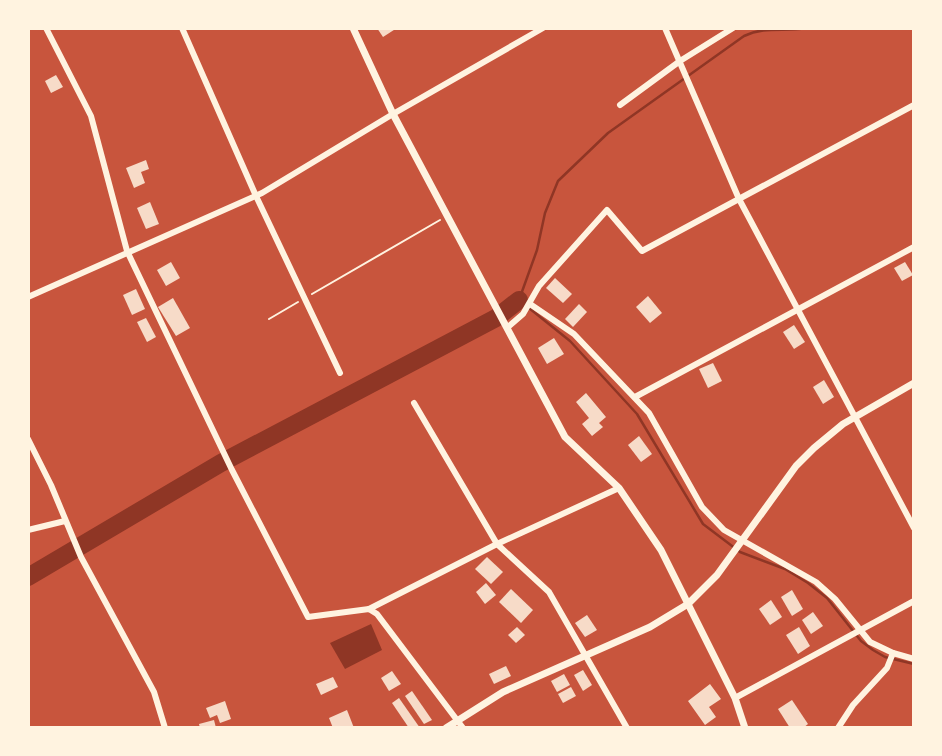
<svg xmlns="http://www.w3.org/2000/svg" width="942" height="756" font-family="Signika,sans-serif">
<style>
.water{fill:#8f3625}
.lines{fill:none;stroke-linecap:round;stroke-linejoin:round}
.stream{stroke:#8f3625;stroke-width:2.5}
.river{stroke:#8f3625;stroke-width:18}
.building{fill:#f7dbc8}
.path{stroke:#fff3e0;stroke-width:2}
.minor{stroke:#fff3e0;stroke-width:6}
.tertiary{stroke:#fff3e0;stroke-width:7}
</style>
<rect width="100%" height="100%" fill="#c8553d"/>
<!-- water -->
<polygon class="water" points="371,624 382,650 345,669 330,643"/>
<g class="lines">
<!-- stream -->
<path class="stream" d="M806 28C785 32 765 26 744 36L608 133 558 181 545 213 537 250 519 300 570 341 637 414 703 524 740 552 785 569 808 583 827 598 861 641 873 650 885 657 914 664"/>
<!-- river -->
<polyline class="river" points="28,577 221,463 496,318 519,300"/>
</g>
<!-- building -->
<g class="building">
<polygon points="377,28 397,28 383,37"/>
<polygon points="56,75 63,87 51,93 45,81"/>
<polygon points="146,160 149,169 141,172 145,183 134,188 126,168"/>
<polygon points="150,202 159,224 146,229 137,208"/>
<polygon points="171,262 180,278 166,286 157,270"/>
<polygon points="905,262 913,275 902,281 894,268"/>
<polygon points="555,278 572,294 563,303 546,288"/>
<polygon points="136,289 145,309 132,315 123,295"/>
<polygon points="648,296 662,313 650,323 636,307"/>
<polygon points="173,298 190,328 176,336 158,307"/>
<polygon points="579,304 587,312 573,327 565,319"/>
<polygon points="146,318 156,337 147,342 137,322"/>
<polygon points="794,325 805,342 794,349 783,332"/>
<polygon points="554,338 564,354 547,364 538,348"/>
<polygon points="713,363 722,381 708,388 699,369"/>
<polygon points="824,380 834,397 823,404 813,387"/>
<polygon points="586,393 606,417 599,423 603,427 592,436 582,424 589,418 576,402"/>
<polygon points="639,436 652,454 641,462 628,445"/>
<polygon points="487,557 503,572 491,584 475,569"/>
<polygon points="486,583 496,595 485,604 476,592"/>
<polygon points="511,589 533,610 521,623 499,602"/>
<polygon points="792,590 803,609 792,616 781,597"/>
<polygon points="771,600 782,617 770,625 759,609"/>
<polygon points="813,612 823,626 811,634 802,620"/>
<polygon points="587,615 597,630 585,637 575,623"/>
<polygon points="517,627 525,635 516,643 508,635"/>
<polygon points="799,627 810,646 798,654 786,635"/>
<polygon points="506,666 511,676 494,684 489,674"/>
<polygon points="583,670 592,685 583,691 574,675"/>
<polygon points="392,671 401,684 389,691 381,678"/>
<polygon points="564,674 570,685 557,692 551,681"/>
<polygon points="333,677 338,687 321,695 316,684"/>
<polygon points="710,684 721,699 709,707 716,717 705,725 688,701"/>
<polygon points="571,687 576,696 563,703 558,694"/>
<polygon points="412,691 432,720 424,724 405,696"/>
<polygon points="399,698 420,728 409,728 392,703"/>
<polygon points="792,700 808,724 803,728 790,728 778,709"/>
<polygon points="225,701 231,719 220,723 217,715 210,718 206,708"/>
<polygon points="347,710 354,728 333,728 329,718"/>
<polygon points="214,720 216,728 200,728 199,724"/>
</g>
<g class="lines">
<!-- path -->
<g class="path">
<polyline points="312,294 440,220"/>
<polyline points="269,319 298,302"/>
</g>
<!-- minor -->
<g class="minor">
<polyline points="46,28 91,116 127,251 232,470 308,617 369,609 377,614 463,728"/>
<polyline points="182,28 256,196 340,373"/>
<polyline points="665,28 739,199 914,528"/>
<polyline points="620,105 680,61 733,28"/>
<polyline points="28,297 262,193 393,114 543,28"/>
<polyline points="530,304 574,334 649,413 702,507 724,530 816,582 835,599 870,642 893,653 914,659"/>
<polyline points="508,327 523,314 539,286 607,210 642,251 914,105"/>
<polyline points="635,397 914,247"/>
<polyline points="414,403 497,544 549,592 627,728"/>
<polyline points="28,439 51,485 81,557 154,692 165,728"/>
<polyline points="28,530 65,521"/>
<polyline points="369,609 497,544 619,488"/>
<polyline points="735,698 914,601"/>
<polyline points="838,728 853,705 887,668 893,653"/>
</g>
<!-- tertiary -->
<g class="tertiary">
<polyline points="353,28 393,114 565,437 619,488 661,550 735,698 745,728"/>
<polyline points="446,728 503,692 650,627 688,604 717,575 796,466 814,448 843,424 914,383"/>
</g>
</g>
<!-- border -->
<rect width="942" height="756" fill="none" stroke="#fff3e0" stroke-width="60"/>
</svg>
